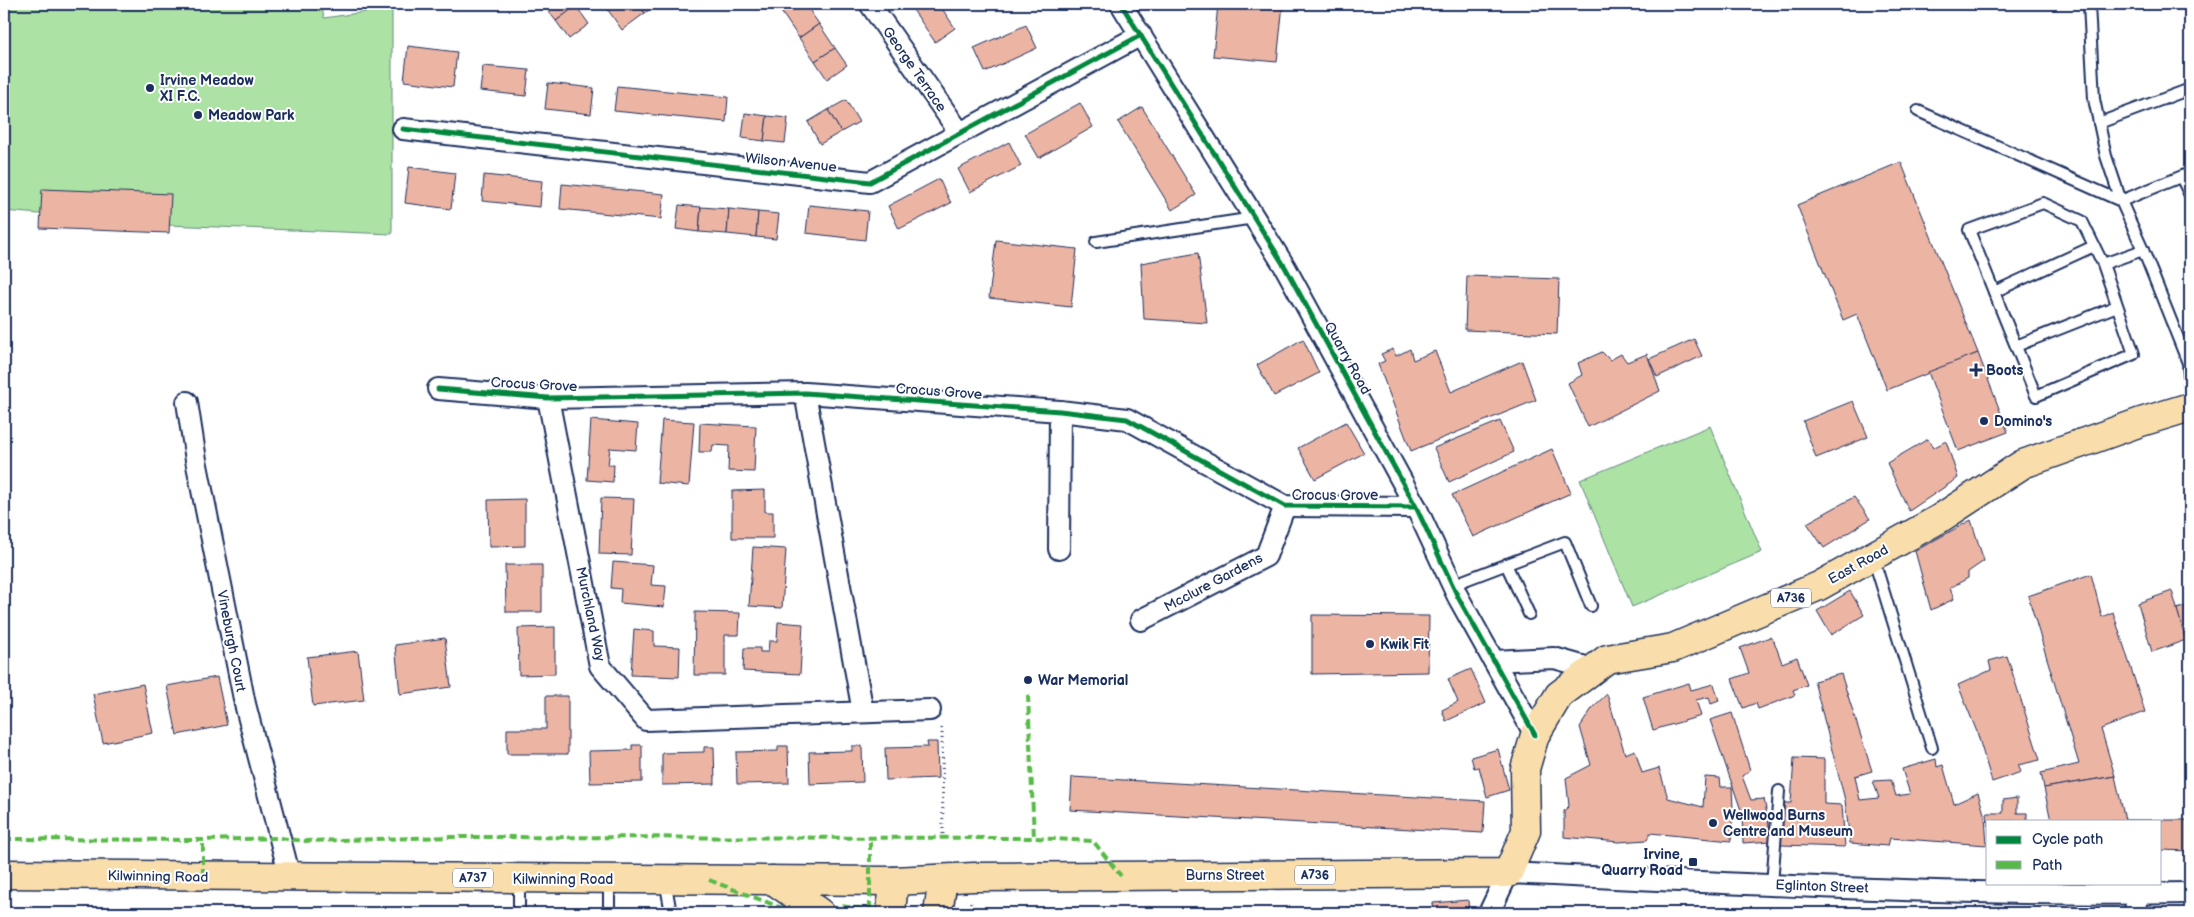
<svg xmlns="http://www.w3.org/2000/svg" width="2194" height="917" font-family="'Balsamiq Sans',sans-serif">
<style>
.green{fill:#ace2a4;stroke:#648881}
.building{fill:#ecb4a3;stroke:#1b2f5e}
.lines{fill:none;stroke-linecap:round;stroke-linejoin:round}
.service-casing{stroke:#1b2f5e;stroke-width:14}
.minor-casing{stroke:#1b2f5e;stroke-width:24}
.primary-casing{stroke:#1b2f5e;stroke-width:31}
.path{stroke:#1b2f5e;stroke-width:3;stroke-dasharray:1 4;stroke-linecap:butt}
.service{stroke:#fff;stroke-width:10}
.minor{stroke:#fff;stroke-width:20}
.primary{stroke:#f9deab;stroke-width:28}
.quiet{stroke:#58b947;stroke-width:4;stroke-dasharray:8 4;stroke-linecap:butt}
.cycleway-casing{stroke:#fff;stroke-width:8}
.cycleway{stroke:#00873e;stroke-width:5}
.poi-dot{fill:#1b2f5e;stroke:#fff;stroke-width:2}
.labels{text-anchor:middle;stroke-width:4;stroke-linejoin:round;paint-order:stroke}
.shield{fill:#fff;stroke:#5f6d8e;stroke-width:1}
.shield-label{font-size:12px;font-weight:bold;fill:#1b2f5e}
.street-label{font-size:14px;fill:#1b2f5e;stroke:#fff}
.poi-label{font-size:14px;font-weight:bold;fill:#1b2f5e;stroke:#fff;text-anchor:start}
</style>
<rect width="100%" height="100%" fill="#fff"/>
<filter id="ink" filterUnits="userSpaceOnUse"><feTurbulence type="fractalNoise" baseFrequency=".02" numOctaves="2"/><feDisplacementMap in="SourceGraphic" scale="10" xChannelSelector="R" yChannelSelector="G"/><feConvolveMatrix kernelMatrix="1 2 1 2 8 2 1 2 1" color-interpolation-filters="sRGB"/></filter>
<g filter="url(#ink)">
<!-- green -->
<g class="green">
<polygon points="4,4 321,4 324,18 392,8 392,234 167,225 4,211"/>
<polygon points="1710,426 1762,552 1632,607 1580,480"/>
</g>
<!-- building -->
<g class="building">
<polygon points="543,4 574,4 576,6 556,21"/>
<polygon points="616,4 638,4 645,13 622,30 608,10"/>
<polygon points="638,4 656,4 645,13"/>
<polygon points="775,4 795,4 782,13"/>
<polygon points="795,4 805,4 819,24 799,38 782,13"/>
<polygon points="909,4 939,4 955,28 935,42"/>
<polygon points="1218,4 1283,4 1277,62 1213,56"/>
<polygon points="576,6 589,24 569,39 556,21"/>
<polygon points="819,24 835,48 815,61 799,38"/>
<polygon points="1026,25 1037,48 985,72 974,48"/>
<polygon points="408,46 457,52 453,87 404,81"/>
<polygon points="835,48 847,65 827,79 815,61"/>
<polygon points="483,66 529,70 526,96 480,91"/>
<polygon points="548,83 594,88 591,114 545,109"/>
<polygon points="617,86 728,97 726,122 614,111"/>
<polygon points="846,100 859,122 841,132 828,110"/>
<polygon points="1080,103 1093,127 1039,158 1025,134"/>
<polygon points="1142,107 1196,195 1172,210 1118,122"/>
<polygon points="828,110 841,132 820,144 808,122"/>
<polygon points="745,113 767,116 764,141 742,138"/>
<polygon points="767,116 788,118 785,143 764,141"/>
<polygon points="1009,142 1021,166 970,192 958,169"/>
<polygon points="1901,162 1978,353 1887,390 1857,314 1843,320 1797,205"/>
<polygon points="409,167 455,173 451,209 405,203"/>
<polygon points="484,175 542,181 540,207 482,201"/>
<polygon points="939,179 951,203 899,229 888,206"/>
<polygon points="562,184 664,194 661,219 560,209"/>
<polygon points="42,189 171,194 169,233 40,228"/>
<polygon points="679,205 701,207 699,232 676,229"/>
<polygon points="809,205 868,211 865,240 806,233"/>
<polygon points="701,207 729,209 727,234 699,232"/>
<polygon points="729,209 758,212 756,237 727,234"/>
<polygon points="758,212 779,214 776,239 756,237"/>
<polygon points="996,240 1077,249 1071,307 989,298"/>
<polygon points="1198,253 1207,323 1144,319 1141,263"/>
<polygon points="1467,276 1559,279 1557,334 1465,330"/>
<polygon points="1303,339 1319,373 1274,396 1257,365"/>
<polygon points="1694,339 1702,356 1657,377 1649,359"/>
<polygon points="1393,349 1396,356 1410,349 1413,360 1435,351 1451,392 1522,361 1536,400 1411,451 1378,364 1385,361 1381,354"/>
<polygon points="1602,352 1610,360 1621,354 1627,362 1647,354 1660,391 1588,427 1568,383 1582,375 1578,363"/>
<polygon points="1978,353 2008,432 1958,451 1928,372"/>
<polygon points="1853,401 1868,437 1816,458 1803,421"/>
<polygon points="591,420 638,424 636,450 610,448 608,465 614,465 613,482 587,480"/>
<polygon points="662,420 694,422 689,486 657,483"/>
<polygon points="1500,421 1514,452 1449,482 1434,448"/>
<polygon points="1346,422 1364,453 1315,479 1298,448"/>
<polygon points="700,423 756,426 754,472 728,471 729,446 713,445 712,452 699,452"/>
<polygon points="1928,439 1933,448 1946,441 1958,478 1909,511 1887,463"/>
<polygon points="1552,449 1571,493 1473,537 1452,495"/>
<polygon points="765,490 765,512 773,512 773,538 732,538 732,491"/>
<polygon points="1854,497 1870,519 1824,548 1807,523"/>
<polygon points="601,498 634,499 631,555 599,554"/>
<polygon points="525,499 525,546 489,547 488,500"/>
<polygon points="1971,520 1984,561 1968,572 1968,578 1950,588 1954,599 1931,610 1915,551"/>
<polygon points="753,547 786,549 782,608 749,606"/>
<polygon points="613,562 653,565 651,585 666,586 664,607 620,603 621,589 611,588"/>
<polygon points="505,565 542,565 542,612 506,612"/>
<polygon points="2091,574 2102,617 2113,612 2145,712 2101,729 2115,776 2044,788 2041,773 2079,764 2028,596"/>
<polygon points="1850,591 1864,615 1831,635 1817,611"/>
<polygon points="2172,591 2186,640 2152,652 2138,603"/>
<polygon points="2190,605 2190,656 2177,609"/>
<polygon points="695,612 740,613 739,635 725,635 725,675 694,675"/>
<polygon points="1312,615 1429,616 1428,672 1312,674"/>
<polygon points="778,622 803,624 800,674 743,671 744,648 760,648 760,652 768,652 769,641 777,641"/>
<polygon points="555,627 555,674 519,675 518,628"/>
<polygon points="634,629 654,631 654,646 680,647 679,677 631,675"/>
<polygon points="1770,637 1774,641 1782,663 1797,657 1807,685 1793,690 1795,695 1758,709 1756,703 1743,708 1732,679 1749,673 1740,648"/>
<polygon points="445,638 451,687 400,694 395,645"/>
<polygon points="358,651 364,700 313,706 307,657"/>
<polygon points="2007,656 2040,760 2018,765 2021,772 1992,782 1977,732 1958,685 1991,670 1989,661"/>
<polygon points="1471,669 1486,703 1446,721 1442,710 1458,702 1448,679"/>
<polygon points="1841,674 1872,771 1855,776 1860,800 1879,798 1873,781 1891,780 1896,796 1910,794 1902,769 1936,759 1937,767 1943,765 1954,804 1978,793 1985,817 1987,845 1890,838 1888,846 1850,843 1845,800 1814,681"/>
<polygon points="217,677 227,725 177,735 167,686"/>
<polygon points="1689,683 1691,690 1714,684 1719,701 1711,704 1709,697 1696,700 1701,716 1653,730 1643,697"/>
<polygon points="143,684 153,733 103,743 93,694"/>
<polygon points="1607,694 1625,754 1635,750 1642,773 1659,768 1668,798 1703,807 1705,777 1720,778 1721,787 1732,787 1733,808 1731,841 1650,833 1647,840 1619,842 1564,837 1564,811 1569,806 1566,778 1591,765 1580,727 1593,707"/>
<polygon points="546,696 568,696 568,754 507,754 507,729 546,729"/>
<polygon points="1732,713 1750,770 1742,776 1751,800 1764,799 1772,841 1743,843 1742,813 1710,720"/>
<polygon points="927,742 937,742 938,778 886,780 885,748 928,747"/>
<polygon points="632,745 642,745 642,782 590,783 589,751 632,750"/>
<polygon points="778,746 788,746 789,783 737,784 736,752 778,751"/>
<polygon points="852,746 862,746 863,782 810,784 809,752 852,751"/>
<polygon points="704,747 714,747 715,784 662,785 662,753 704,752"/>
<polygon points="1498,749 1509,790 1487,797 1479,767 1474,768 1471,757"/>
<polygon points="1794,758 1824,759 1824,804 1842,805 1845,847 1781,845 1784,803 1791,803"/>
<polygon points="2115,776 2125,820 2190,820 2190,851 2160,850 2160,821 2051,821 2044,788"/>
<polygon points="1072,777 1485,801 1483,833 1070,810"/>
<polygon points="2017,798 2017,813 2027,813 2027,821 1988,821 1988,826 1987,813 2003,813 2003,800"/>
<polygon points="1468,900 1469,913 1434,913 1433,903"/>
</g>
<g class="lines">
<!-- service casing -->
<g class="service-casing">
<g id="service">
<polyline points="2089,4 2094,99 2106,156 2121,201 2190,173"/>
<polyline points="1918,111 2121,201 2143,250 2188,363 2190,390"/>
<polyline points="2099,123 2190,89"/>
<polyline points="2181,177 2190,195"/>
<polyline points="1096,242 1254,218"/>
<polyline points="2103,264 2082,221 2043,203 1969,230 2036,396 2134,354 2103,264 2143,250"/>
<polyline points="1994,292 2094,246"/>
<polyline points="2016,346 2117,306"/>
<polyline points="1873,557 1932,748"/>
<polyline points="1506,564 1529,614"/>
<polyline points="1452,585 1565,542 1591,606"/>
<polyline points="665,880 671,913"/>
<polyline points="1772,885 1779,791"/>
<polyline points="519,913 519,879"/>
<polyline points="609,913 609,880"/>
</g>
</g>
<!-- minor casing -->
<g class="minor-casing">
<g id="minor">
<polyline points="870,4 960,133"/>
<polyline points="1121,4 1285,267 1416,507 1458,597 1535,735"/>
<polyline points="403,129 870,182 1141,35"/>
<polyline points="438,389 548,398 805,393 1060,411 1127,419 1285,506 1416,507"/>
<polyline points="805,393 863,712"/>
<polyline points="548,398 600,666 646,720 930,710"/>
<polyline points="187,402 196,460 245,704 290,877"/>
<polyline points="1059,549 1060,411"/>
<polyline points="1141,620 1266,556 1285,506"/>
<polyline points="1494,661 1554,658 1593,669"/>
<path d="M1489 913 1508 873C1735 883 1963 897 2190 893"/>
<polyline points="2135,913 2137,894"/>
</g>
</g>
<!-- primary casing -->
<g class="primary-casing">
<g id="primary">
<polyline points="4,874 894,881 974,877 1508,873 1526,831 1525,769 1535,735 1559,695 1607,659 1673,648 1819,586 1939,519 2023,464 2141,422 2190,407"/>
<polyline points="773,880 820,913"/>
<polyline points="891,913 894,881"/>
<polyline points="938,913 943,879"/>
</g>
</g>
<!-- path -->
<g class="path">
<polyline points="942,728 943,838"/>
<polyline points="969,913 971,901"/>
</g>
<!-- service -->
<use href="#service" class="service"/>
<!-- minor -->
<use href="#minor" class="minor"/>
<!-- primary -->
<use href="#primary" class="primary"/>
<!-- quiet -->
<g class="quiet">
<polyline points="1028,695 1034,838"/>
<polyline points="4,839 203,840 280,838 305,841 451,837 1034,838 1093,841 1121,876"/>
<polyline points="203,876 203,840"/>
<polyline points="709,880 782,908 788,913"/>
<polyline points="870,910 870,838"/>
<polyline points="833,913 840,906 870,910 874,913"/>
</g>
<!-- cycleway casing -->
<g class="cycleway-casing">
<g id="cycleway">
<polyline points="1121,4 1285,267 1416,507 1458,597 1535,735"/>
<polyline points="403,129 870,182 1141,35"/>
<polyline points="438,389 548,398 805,393 1060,411 1127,419 1285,506 1416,507"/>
</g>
</g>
<!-- cycleway -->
<use href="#cycleway" class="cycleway"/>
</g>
</g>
<!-- markers -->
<g class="poi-dot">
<circle cx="150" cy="88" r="5"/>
<circle cx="198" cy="115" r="5"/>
<path d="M1973.5 362.5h5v5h5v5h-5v5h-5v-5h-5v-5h5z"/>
<circle cx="1984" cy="421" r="5"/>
<circle cx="1370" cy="644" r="5"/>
<circle cx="1028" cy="680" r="5"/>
<circle cx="1713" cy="823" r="5"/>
<rect x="1688" y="857" width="10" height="10" rx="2.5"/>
</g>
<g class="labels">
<!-- shield labels -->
<g class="shield">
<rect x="1771" y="588.5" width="40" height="19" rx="4"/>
<rect x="1295" y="865.5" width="40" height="19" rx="4"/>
<rect x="453" y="868.5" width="40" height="19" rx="4"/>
</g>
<g class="shield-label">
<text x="1791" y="602">A736</text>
<text x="1315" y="879">A736</text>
<text x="473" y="882">A737</text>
</g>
<!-- street labels -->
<g class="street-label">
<text transform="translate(915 69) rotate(55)" y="5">George Terrace</text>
<text transform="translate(791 162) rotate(6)" y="5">Wilson Avenue</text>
<text transform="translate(1348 358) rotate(61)" y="5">Quarry Road</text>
<text transform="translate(534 384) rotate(3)" y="5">Crocus Grove</text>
<text transform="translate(939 391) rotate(4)" y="5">Crocus Grove</text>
<text x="1335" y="500">Crocus Grove</text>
<text transform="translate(1858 564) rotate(-29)" y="5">East Road</text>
<text transform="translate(1213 582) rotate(-28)" y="5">Mcclure Gardens</text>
<text transform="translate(591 614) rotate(78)" y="5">Murchland Way</text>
<text transform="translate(232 641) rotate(79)" y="5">Vineburgh Court</text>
<text x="1225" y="880">Burns Street</text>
<text transform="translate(158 876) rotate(1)" y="5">Kilwinning Road</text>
<text x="563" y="884">Kilwinning Road</text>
<text transform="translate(1822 886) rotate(2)" y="5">Eglinton Street</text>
</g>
<!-- poi labels -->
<g class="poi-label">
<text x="160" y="85">Irvine Meadow<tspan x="160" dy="16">XI F.C.</tspan></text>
<text x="208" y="120">Meadow Park</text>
<text x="1986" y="375">Boots</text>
<text x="1994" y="426">Domino's</text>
<text x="1380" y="649">Kwik Fit</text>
<text x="1038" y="685">War Memorial</text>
<text x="1723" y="820">Wellwood Burns<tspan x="1723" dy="16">Centre and Museum</tspan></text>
<text x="1683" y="859" text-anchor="end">Irvine,<tspan x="1683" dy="16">Quarry Road</tspan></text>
</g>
</g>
<!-- margin -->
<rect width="2194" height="917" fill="none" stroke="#fff" stroke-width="20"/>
<rect x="10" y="10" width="2174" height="897" fill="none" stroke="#1b2f5e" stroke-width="2" filter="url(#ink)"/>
<!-- legend -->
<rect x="1986" y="820" width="175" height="65" fill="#ffffff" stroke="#a4acbf"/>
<rect x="1996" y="836" width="25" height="8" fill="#00873e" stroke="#a4acbf"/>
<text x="2032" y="844" font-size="15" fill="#1b2f5e">Cycle path</text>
<rect x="1996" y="861" width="25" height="8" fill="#58b947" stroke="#a4acbf"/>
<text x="2032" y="870" font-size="15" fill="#1b2f5e">Path</text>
</svg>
